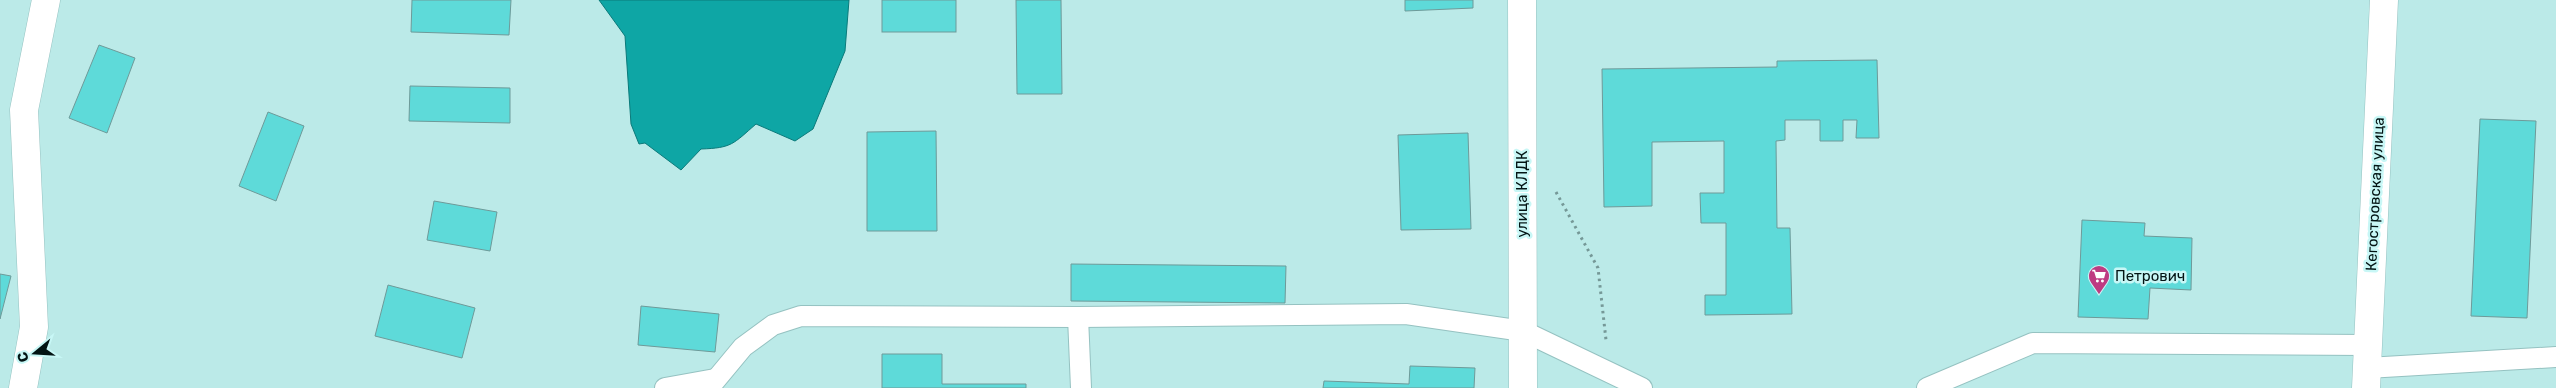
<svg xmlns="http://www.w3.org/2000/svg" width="2556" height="388" font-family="Rubik,sans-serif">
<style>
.water{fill:#0ea6a5;stroke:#0b7a7a}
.building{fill:#5edad9;stroke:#6e9a99}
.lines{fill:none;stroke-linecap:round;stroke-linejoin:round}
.service-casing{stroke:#95c2c1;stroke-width:22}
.minor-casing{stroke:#95c2c1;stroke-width:29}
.path{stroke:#759897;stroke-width:3;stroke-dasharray:2.5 4;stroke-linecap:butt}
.service{stroke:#fff;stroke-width:20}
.minor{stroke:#fff;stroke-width:28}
.labels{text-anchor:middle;stroke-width:5;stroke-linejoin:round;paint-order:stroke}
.street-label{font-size:15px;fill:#031414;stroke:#c8f7f6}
.poi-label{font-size:15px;fill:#031414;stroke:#c8f7f6;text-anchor:start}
</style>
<rect width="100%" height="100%" fill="#bbeae8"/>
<!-- water -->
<path class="water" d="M599 0H849L845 51 813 129 795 141 756 124C733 144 732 148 701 149L681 170 645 143 639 144 631 124 625 36Z"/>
<!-- building -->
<g class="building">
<polygon points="412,0 511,0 509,35 411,32"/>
<rect x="882" y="0" width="74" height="32"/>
<polygon points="1016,0 1061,0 1062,94 1017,94"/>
<polygon points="1405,0 1473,0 1473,8 1405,11"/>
<polygon points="99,45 135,58 107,133 69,118"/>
<polygon points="1877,60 1879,138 1856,138 1857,120 1843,120 1843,141 1820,141 1820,120 1785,120 1785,140 1776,141 1777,228 1790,228 1792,314 1705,315 1705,295 1726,295 1726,223 1701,223 1700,193 1724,193 1724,141 1652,142 1652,206 1604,207 1602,69 1777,67 1777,61"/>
<polygon points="410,86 510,88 510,123 409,121"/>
<polygon points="268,112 304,126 276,201 239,186"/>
<polygon points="2480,119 2536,121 2527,318 2471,316"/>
<polygon points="936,131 937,231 867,231 867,132"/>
<polygon points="1468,133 1471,229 1401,230 1398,135"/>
<polygon points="434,201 497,212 490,251 427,240"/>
<polygon points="2082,220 2145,223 2144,236 2192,238 2191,290 2150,288 2148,319 2078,317"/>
<polygon points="1071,264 1286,266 1285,303 1071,301"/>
<polygon points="0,274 11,276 0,319"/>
<polygon points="388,285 475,308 462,358 375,336"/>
<polygon points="641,306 719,314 715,352 638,345"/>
<polygon points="882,354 942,354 942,384 1026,384 1026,388 882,388"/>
<polygon points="1410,366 1475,368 1474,388 1323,388 1324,381 1409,384"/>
</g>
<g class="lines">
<!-- service casing -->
<g class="service-casing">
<g id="service">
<polyline points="1078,317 1081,388"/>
<polyline points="2367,368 2556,357"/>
<polyline points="665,388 715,379"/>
<polyline points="709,388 743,347 773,325 801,316 1078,317 1406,314 1523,331 1642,388"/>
<polyline points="1927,388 2033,343 2368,345"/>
</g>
</g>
<!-- minor casing -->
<g class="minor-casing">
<g id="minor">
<polyline points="1522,0 1523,388"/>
<polyline points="23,388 34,327 24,110 46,0"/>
<polyline points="2366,388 2384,0"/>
</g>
</g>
<!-- path -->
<polyline class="path" points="1556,192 1598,268 1606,340"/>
<!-- service -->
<use href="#service" class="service"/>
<!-- minor -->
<use href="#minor" class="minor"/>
</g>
<!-- icons -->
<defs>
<g id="supermarket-pin" transform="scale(1.125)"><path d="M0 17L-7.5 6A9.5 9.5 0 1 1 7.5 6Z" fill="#be3b82" stroke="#c8f7f6"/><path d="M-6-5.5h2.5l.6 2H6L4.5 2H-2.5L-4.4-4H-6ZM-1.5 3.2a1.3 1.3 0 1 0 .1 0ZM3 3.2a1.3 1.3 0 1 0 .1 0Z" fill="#fff"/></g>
</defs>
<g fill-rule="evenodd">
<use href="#supermarket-pin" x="2099" y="276"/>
</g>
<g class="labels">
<!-- street labels -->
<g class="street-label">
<text transform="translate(1522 194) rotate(-90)" y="5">улица КЛДК</text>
<text transform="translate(2375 194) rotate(-87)" y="5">Кегостровская улица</text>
</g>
<!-- poi labels -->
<g class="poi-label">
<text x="2115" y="281">Петрович</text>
</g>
</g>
<!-- north arrow -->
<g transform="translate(35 353) rotate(252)" stroke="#c8f7f6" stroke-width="4" paint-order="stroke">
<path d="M0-4L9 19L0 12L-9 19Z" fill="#031414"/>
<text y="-8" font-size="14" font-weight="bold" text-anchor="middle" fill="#031414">С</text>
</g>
</svg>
